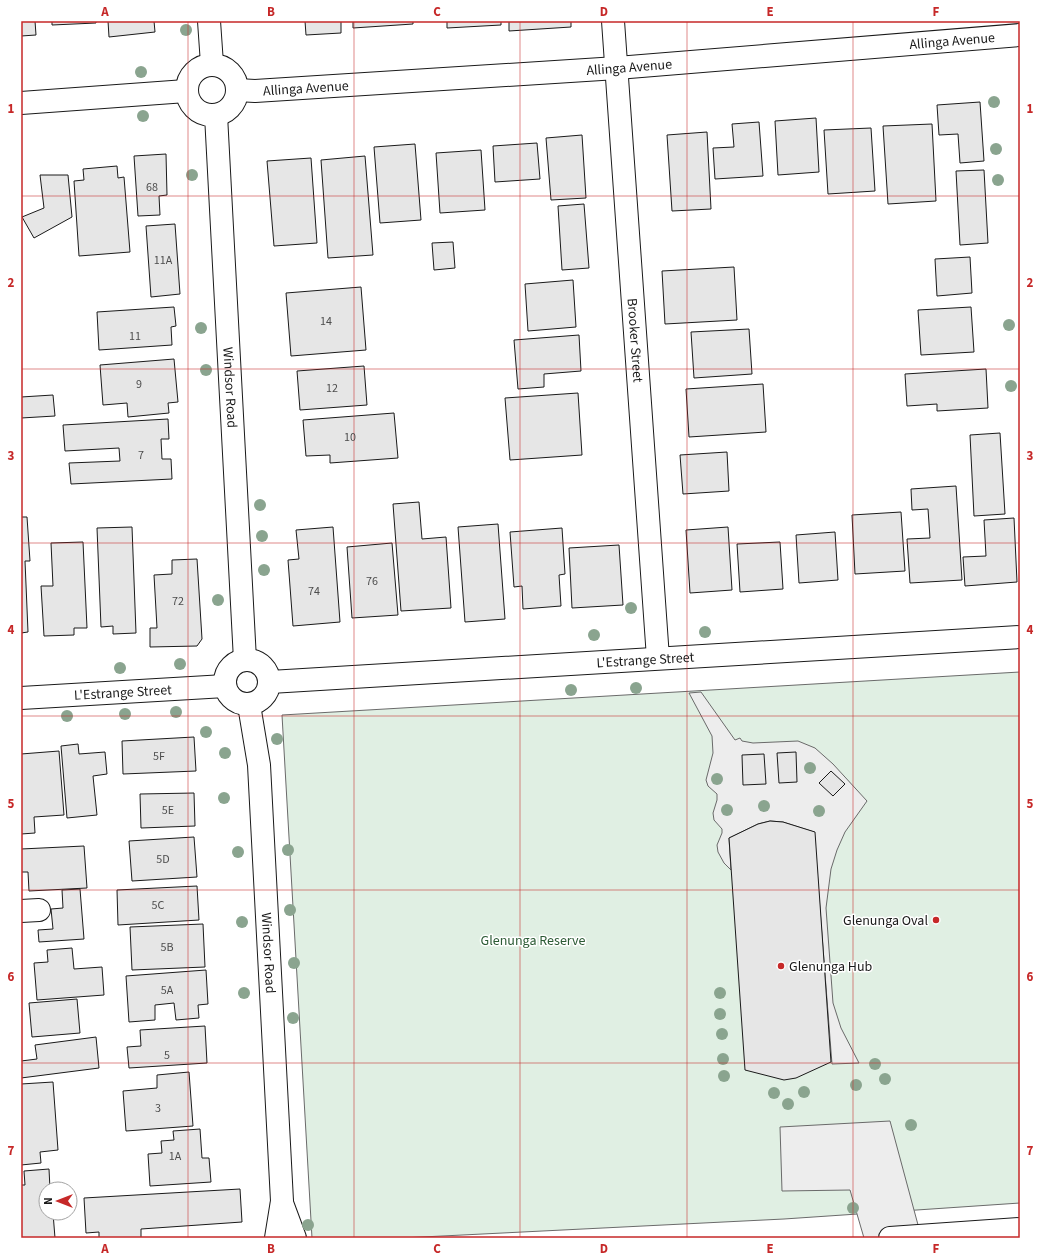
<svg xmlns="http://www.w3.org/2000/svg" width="1041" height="1259" font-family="'Source Sans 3',sans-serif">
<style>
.green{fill:#e0efe3;stroke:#6a6a6a}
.parking{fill:#ededed;stroke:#6a6a6a}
.building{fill:#e6e6e6;stroke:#1a1a1a}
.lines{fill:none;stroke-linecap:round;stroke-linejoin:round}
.street-casing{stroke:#1a1a1a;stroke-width:24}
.secondary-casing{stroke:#1a1a1a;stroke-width:24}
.street{stroke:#fff;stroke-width:22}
.secondary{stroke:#fff;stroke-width:22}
.tree{fill:#8aa48f}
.grid{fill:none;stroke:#c62828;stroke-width:1;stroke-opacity:0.55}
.poi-dot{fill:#c62828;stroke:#fff;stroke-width:1.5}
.labels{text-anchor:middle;stroke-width:3;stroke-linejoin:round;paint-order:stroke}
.number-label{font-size:12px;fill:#4d4d4d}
.street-label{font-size:14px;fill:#1a1a1a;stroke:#fff}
.poi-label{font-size:14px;fill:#1a1a1a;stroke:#fff;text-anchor:end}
.park-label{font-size:14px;fill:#2b5a34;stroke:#fff}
.neatline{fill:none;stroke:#c62828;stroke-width:1.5}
.grid-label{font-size:13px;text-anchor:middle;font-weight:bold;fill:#c62828}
</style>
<rect width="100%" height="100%" fill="#fff"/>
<!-- green -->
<polygon class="green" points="1020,672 1020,1203 784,1219 402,1238 312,1238 282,715"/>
<!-- parking -->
<g class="parking">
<polygon points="701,692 735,740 740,738 742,741 753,743 798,741 815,748 833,764 867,801 845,832 837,850 831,869 826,908 833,1003 841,1028 859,1063 832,1064 814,832 783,822 770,821 758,824 729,838 731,870 724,863 718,852 717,845 722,833 722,829 714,820 713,813 717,800 717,794 708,786 706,780 713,753 712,736 689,693"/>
<polygon points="890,1121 921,1236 891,1238 864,1238 850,1190 782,1191 780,1127"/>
</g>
<!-- building -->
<g class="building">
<polygon points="21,21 35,21 36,35 21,36"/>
<polygon points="52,21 96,21 96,23 52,25"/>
<polygon points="108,21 154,21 155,32 109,37"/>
<polygon points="305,21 341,21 341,33 306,35"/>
<polygon points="353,21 413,21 413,24 353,28"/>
<polygon points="447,21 501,21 501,25 447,28"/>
<polygon points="509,21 571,21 571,27 509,31"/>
<polygon points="980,102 984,161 960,163 958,134 939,135 937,105"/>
<polygon points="816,118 819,172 778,175 775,121"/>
<polygon points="759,122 763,176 715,179 713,148 734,147 732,124"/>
<polygon points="932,124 936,201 888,204 883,126"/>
<polygon points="871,128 875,191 828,194 824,130"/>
<polygon points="707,132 711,209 672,211 667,135"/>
<polygon points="582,135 586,198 551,200 546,138"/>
<polygon points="537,143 540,179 495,182 493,146"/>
<polygon points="415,144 421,220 380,223 374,147"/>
<polygon points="481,150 485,210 440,213 436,153"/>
<polygon points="166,154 167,195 159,196 160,215 138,216 134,156"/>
<polygon points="365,156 373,255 328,258 321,160"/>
<polygon points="311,158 317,243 274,246 267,161"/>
<polygon points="117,166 118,178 124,177 130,252 79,256 74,181 84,180 83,169"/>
<polygon points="984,170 988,243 960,245 956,171"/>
<polygon points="40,175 68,175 72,217 34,238 22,217 44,208"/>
<polygon points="584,204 589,268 562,270 558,206"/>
<polygon points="175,224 180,294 151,297 146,226"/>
<polygon points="453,242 455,268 434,270 432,243"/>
<polygon points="970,257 972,293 937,296 935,259"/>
<polygon points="734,267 737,320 665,324 662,271"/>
<polygon points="573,280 576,327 528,331 525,284"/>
<polygon points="361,287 366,350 291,356 286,293"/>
<polygon points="174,307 176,326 171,327 172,345 99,350 97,312"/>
<polygon points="971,307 974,352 921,355 918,310"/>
<polygon points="749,329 752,374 694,378 691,332"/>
<polygon points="579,335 581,371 544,374 544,387 518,389 514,340"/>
<polygon points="174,359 178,402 168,403 169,413 128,417 127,403 103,405 100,365"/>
<polygon points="364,366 367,405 300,410 297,371"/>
<polygon points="986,369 988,408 937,411 937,404 907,406 905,374"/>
<polygon points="763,384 766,432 689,437 686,389"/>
<polygon points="578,393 582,455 510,460 505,398"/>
<polygon points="53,395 55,416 21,418 21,397"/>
<polygon points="394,413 398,458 330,463 330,455 306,456 303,420"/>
<polygon points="168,419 169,439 161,439 162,459 171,459 172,479 71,484 69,463 120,461 119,448 65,451 63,425"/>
<polygon points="1000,433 1005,514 974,516 970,435"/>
<polygon points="727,452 729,491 683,494 680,455"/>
<polygon points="956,486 962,580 910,583 907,539 930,538 928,509 912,510 911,489"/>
<polygon points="419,502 422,539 446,537 451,608 401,611 393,504"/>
<polygon points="901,512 905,571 855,574 852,515"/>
<polygon points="21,517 27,517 30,561 25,561 28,632 21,633"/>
<polygon points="1014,518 1017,582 965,586 963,557 986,556 984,520"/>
<polygon points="498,524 505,619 465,622 458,527"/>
<polygon points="132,527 136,633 113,634 113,626 101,627 97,528"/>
<polygon points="333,527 340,622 293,626 288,560 299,559 296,530"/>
<polygon points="728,527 732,590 690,593 686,530"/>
<polygon points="562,528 565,574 559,575 561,606 523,609 522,586 514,587 510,532"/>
<polygon points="835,532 838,580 799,583 796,535"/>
<polygon points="83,542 87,628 74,628 74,635 44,636 41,586 53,586 51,543"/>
<polygon points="780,542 783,589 740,592 737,544"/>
<polygon points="392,543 398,615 352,618 347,547"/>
<polygon points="619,545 623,605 572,608 569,548"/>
<polygon points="197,559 202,639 197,646 150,647 150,628 157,628 154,575 172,574 172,560"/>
<polygon points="194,737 196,771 123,774 122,741"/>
<polygon points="78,744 79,754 105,752 107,774 93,776 97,815 67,818 61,746"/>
<polygon points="59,751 64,815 34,817 35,833 21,834 21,754"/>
<polygon points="796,752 797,782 779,783 777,753"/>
<polygon points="764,754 766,784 743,785 742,755"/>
<polygon points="831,771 845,784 833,796 819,783"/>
<polygon points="194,793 195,826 141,828 140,794"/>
<polygon points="770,821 783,822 815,832 831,1062 796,1078 784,1080 745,1070 729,838 758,824"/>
<polygon points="194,837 197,877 132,881 129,841"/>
<polygon points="84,846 87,888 29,891 28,872 21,872 21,849"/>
<polygon points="197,886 199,920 118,925 117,890"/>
<polygon points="80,889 84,939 39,942 38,930 53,929 51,909 63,908 62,890"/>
<polygon points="203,924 205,967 132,970 130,927"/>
<polygon points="72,948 74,969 102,967 104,995 37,1000 34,963 48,962 47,950"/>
<polygon points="206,970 208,1004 198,1005 199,1018 176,1020 174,1003 155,1005 155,1020 129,1022 126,976"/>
<polygon points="77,999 80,1033 32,1037 29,1003"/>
<polygon points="205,1026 207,1063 129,1068 127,1047 141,1046 140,1030"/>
<polygon points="96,1037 99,1068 21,1078 21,1061 37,1059 35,1045"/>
<polygon points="189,1072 193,1126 126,1131 123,1091 157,1088 157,1075"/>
<polygon points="53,1082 58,1150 40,1152 41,1163 21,1165 21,1084"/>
<polygon points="200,1129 202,1158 209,1158 211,1182 150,1186 148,1154 162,1153 161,1141 174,1140 173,1131"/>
<polygon points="49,1169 50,1189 46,1189 46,1213 53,1213 55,1238 21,1238 21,1185 25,1185 24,1171"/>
<polygon points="240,1189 242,1222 141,1229 141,1238 99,1238 99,1232 86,1233 84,1198"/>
</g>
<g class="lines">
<!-- street casing -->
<g class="street-casing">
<g id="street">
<polyline points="209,21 212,64"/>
<path id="s1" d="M613 21 658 658"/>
<circle cx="212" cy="90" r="25"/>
<path id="s2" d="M237 90 255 91 617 68 1020 35"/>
<polyline points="21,103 186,91"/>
<path id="s3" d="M216 115 245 660"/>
<circle cx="247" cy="682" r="22"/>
<path id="s4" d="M270 682 1020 637"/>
<path id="s5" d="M21 698 225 686"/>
<path id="s6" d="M249 705 259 765 282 1201 276 1238"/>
<polyline points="21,911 39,910"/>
<polyline points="282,1203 295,1238"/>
</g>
</g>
<!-- secondary casing -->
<g class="secondary-casing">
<polyline id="secondary" points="890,1238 1020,1229"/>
</g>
<!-- street -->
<use href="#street" class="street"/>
<!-- secondary -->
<use href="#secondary" class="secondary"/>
</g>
<!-- trees -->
<g class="tree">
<circle cx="186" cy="30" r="6"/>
<circle cx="141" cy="72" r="6"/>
<circle cx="994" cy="102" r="6"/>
<circle cx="143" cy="116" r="6"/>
<circle cx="996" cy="149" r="6"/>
<circle cx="192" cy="175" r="6"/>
<circle cx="998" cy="180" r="6"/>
<circle cx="1009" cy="325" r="6"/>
<circle cx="201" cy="328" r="6"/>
<circle cx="206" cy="370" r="6"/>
<circle cx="1011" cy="386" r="6"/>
<circle cx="260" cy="505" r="6"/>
<circle cx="262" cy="536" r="6"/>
<circle cx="264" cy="570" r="6"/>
<circle cx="218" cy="600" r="6"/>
<circle cx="631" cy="608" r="6"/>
<circle cx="705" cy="632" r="6"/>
<circle cx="594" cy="635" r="6"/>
<circle cx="180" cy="664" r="6"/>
<circle cx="120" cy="668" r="6"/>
<circle cx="636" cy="688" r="6"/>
<circle cx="571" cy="690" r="6"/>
<circle cx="176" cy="712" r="6"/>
<circle cx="125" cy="714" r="6"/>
<circle cx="67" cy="716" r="6"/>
<circle cx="206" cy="732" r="6"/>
<circle cx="277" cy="739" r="6"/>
<circle cx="225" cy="753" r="6"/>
<circle cx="810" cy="768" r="6"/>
<circle cx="717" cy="779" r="6"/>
<circle cx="224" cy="798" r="6"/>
<circle cx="764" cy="806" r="6"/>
<circle cx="727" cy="810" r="6"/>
<circle cx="819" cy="811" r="6"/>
<circle cx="288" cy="850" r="6"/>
<circle cx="238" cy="852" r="6"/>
<circle cx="290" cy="910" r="6"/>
<circle cx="242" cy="922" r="6"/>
<circle cx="294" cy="963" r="6"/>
<circle cx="244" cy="993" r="6"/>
<circle cx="720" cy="993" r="6"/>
<circle cx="720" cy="1014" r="6"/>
<circle cx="293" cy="1018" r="6"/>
<circle cx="722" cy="1034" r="6"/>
<circle cx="723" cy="1059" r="6"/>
<circle cx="875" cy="1064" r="6"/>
<circle cx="724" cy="1076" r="6"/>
<circle cx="885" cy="1079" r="6"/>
<circle cx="856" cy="1085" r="6"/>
<circle cx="804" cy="1092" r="6"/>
<circle cx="774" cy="1093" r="6"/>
<circle cx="788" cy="1104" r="6"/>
<circle cx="911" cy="1125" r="6"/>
<circle cx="853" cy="1208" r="6"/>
<circle cx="308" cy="1225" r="6"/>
</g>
<!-- grid -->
<path class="grid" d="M188 21V1238M354 21V1238M520 21V1238M687 21V1238M853 21V1238M21 196H1020M21 369H1020M21 543H1020M21 716H1020M21 890H1020M21 1063H1020"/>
<!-- markers -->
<g class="poi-dot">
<circle cx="936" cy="920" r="4"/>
<circle cx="781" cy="966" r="4"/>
</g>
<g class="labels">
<!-- number labels -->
<g class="number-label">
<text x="152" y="191">68</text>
<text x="163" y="264">11A</text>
<text x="326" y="325">14</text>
<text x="135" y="340">11</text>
<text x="139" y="388">9</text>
<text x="332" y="392">12</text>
<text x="350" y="441">10</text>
<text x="141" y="459">7</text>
<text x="372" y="585">76</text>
<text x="314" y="595">74</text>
<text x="178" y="605">72</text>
<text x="159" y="760">5F</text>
<text x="168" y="814">5E</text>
<text x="163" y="863">5D</text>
<text x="158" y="909">5C</text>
<text x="167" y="951">5B</text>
<text x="167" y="994">5A</text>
<text x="167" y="1059">5</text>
<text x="158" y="1112">3</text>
<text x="175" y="1160">1A</text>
</g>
<!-- street labels -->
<g class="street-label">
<text dy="5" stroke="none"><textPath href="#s2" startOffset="717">Allinga Avenue</textPath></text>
<text dy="5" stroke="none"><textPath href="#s2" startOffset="393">Allinga Avenue</textPath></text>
<text dy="5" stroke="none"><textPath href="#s2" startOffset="69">Allinga Avenue</textPath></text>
<text dy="5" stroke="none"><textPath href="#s1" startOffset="320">Brooker Street</textPath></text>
<text dy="5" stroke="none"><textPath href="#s3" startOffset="273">Windsor Road</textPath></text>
<text dy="5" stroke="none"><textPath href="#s4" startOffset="376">L'Estrange Street</textPath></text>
<text dy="5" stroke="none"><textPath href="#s5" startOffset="102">L'Estrange Street</textPath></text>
<text dy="5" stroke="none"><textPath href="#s6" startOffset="249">Windsor Road</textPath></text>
</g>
<!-- poi labels -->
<g class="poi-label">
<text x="928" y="925">Glenunga Oval</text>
<text x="789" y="971" text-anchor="start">Glenunga Hub</text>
</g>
<!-- park labels -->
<g class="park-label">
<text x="533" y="945">Glenunga Reserve</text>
</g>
</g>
<!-- border -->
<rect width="1041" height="1259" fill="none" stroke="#ffffff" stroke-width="44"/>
<!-- north arrow -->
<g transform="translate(58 1201) rotate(270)"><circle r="19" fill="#ffffff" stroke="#a3a3a3"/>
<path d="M0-3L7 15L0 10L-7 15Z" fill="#c62828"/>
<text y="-6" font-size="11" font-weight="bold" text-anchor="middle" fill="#1a1a1a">N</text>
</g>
<rect x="22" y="22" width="997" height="1215" class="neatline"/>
<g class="grid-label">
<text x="105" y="16">A</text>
<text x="271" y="16">B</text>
<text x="437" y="16">C</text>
<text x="604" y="16">D</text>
<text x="770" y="16">E</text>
<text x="936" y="16">F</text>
<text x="11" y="113">1</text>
<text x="1030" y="113">1</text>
<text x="11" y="287">2</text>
<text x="1030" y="287">2</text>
<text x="11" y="460">3</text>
<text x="1030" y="460">3</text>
<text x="11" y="634">4</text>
<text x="1030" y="634">4</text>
<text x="11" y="808">5</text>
<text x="1030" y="808">5</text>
<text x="11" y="981">6</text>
<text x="1030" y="981">6</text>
<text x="11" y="1155">7</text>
<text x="1030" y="1155">7</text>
<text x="105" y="1253">A</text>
<text x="271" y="1253">B</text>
<text x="437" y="1253">C</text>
<text x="604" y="1253">D</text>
<text x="770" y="1253">E</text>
<text x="936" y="1253">F</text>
</g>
</svg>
